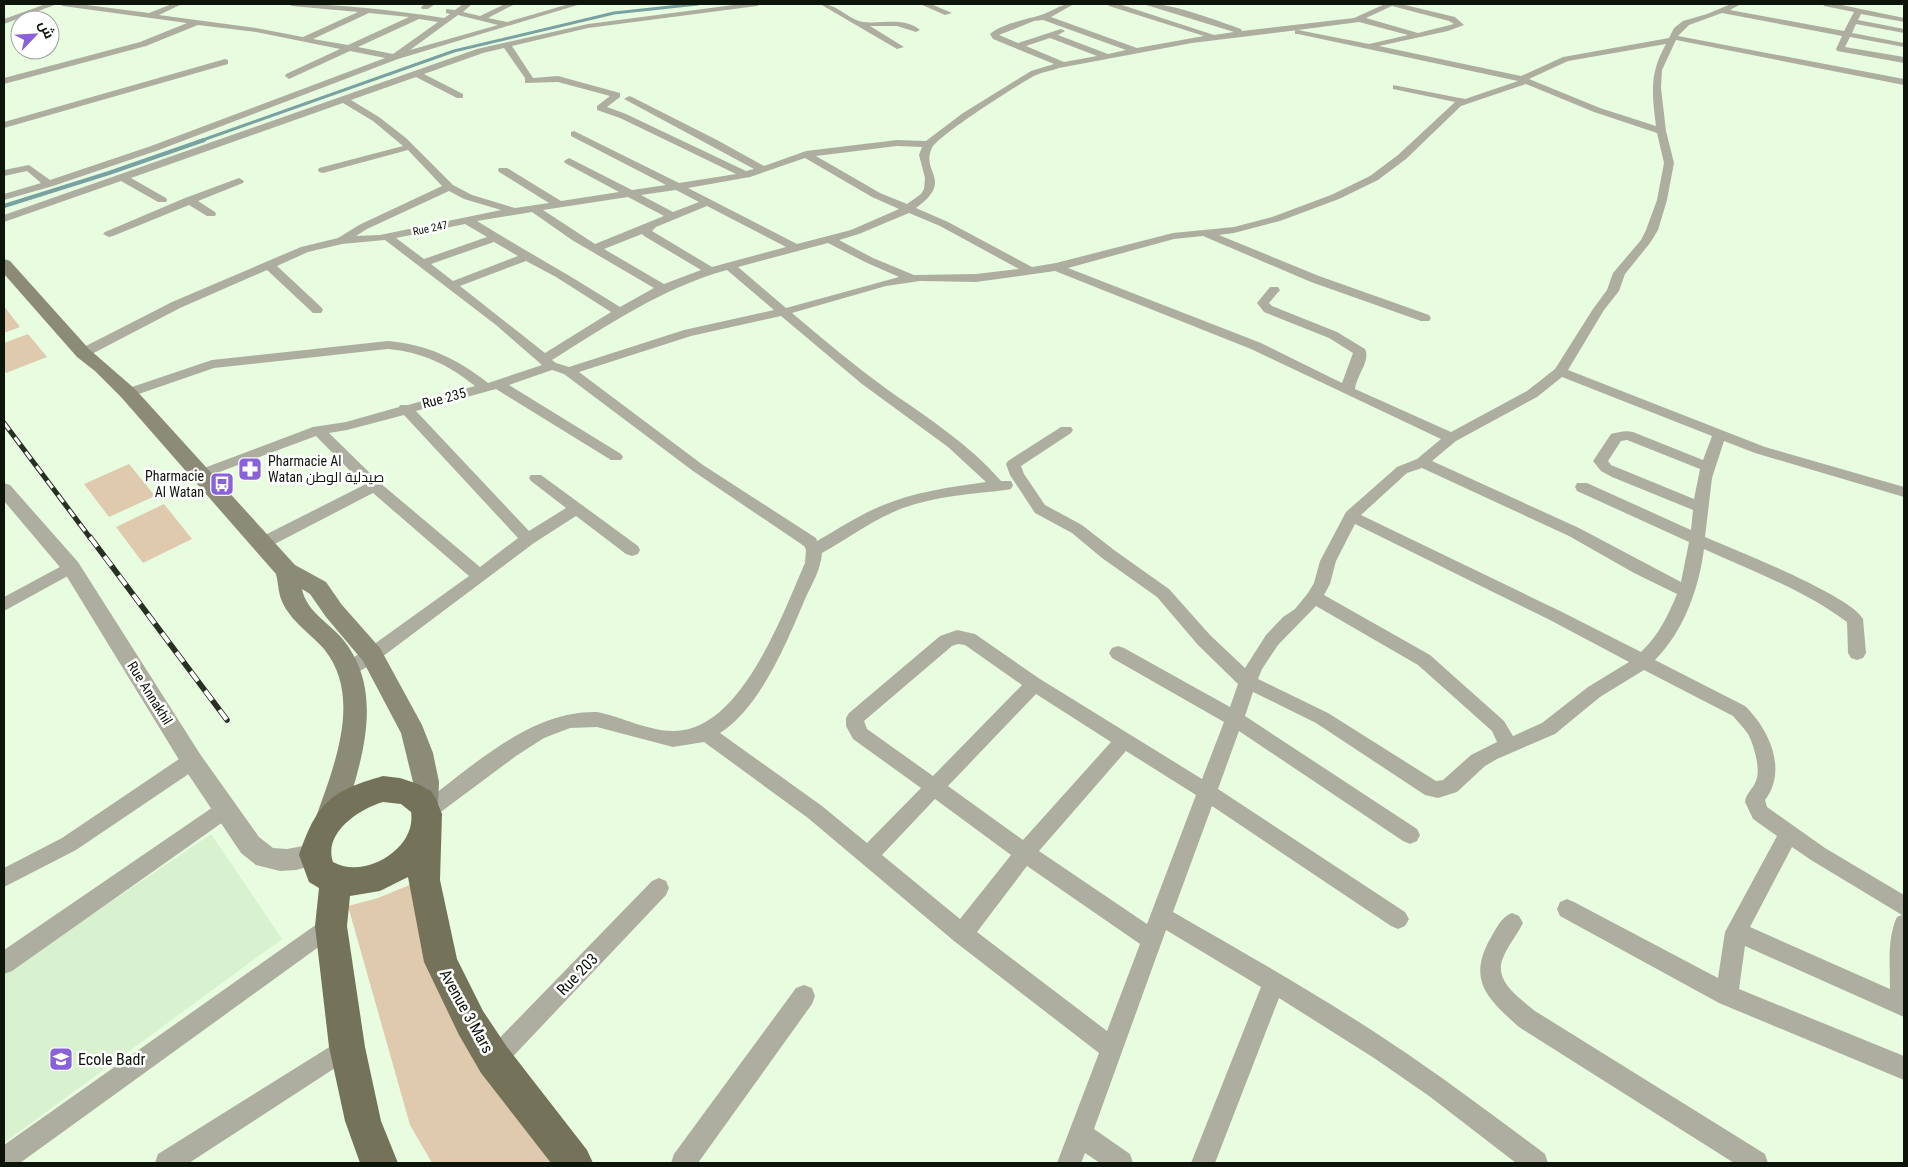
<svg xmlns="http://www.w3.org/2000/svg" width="1908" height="1167" font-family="'Roboto Condensed',Cairo,sans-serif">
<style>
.built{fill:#d8f1cf}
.green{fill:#e0caae}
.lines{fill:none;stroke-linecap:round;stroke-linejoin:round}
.stream-far1{stroke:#78a2a1;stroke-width:3}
.stream{stroke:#78a2a1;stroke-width:4}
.minor{fill:#aeaea0;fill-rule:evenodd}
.tertiary{fill:#aeaea0;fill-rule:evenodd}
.secondary{fill:#8c8b77;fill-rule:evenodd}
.primary{fill:#74735a;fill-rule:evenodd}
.rail-far1-casing{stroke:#283024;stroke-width:5}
.rail-casing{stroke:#283024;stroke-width:5.5}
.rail-far1{stroke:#fff;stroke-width:3;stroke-dasharray:9;stroke-linecap:butt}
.rail{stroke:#fff;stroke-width:4;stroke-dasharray:12;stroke-linecap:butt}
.labels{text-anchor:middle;stroke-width:5;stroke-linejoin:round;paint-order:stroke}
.far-street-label{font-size:11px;fill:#0d140a;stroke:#fff}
.street-label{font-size:14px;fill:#0d140a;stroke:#fff}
.poi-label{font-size:14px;fill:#0d140a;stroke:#fff;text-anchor:start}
.near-street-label{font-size:16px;fill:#0d140a;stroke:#fff}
.near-poi-label{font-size:16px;fill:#0d140a;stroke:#fff;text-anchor:start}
</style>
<rect width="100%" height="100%" fill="#e8fde0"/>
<!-- built -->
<polygon class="built" points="211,834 282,939 4,1143 4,974"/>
<!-- green -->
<g class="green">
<polygon points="4,306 20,327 4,333"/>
<polygon points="28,334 47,357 6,373 4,370 4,343"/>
<polygon points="129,464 155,496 109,517 84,484"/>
<polygon points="164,504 192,539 143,563 116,527"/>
<polygon points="412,884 465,1036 558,1163 432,1163 410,1125 348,906 378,898"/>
</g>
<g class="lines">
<!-- stream-far1 -->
<polyline class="stream-far1" points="200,141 454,51 614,13 698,4"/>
<!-- stream -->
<polyline class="stream" points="4,206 109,173 204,140"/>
<!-- minor -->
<g class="minor">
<polygon points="46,4 57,4 4,24 4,19"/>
<path d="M59 4H79L149 13 172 4H182L159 15 256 28 303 37 358 12 292 6 288 4C340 4 392 10 444 18L450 14 446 13V9L455 10 463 4H472L463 12 480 16 505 4H515L488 18 507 22 569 4H581L398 59 159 150 53 186 4 200V194L41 183 27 171 4 176V170L29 165 50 180 151 146 385 58 350 51 289 79 285 76 286 74 340 49 256 32 198 25 146 46 4 84V78L140 42 187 23 63 6ZM369 13 409 17 348 45 313 39ZM458 15 498 25 410 50ZM419 19 438 22 393 54 358 47Z"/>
<polygon points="425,4 435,4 428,9 422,9 421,7"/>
<path d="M741 4H761L757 6 588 28 512 46 533 78 558 76 620 93V97L607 107 626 114 746 171 754 169 624 99 629 96 632 97 717 140 764 166 806 151 897 140 926 141 963 113 1031 71 1054 64 993 39 990 34C1003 23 1025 20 1041 15 1053 11 1061 3 1074 4L1051 17 1137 48 1204 36 1109 6 1108 4H1119L1214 35 1234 32 1143 4C1171 2 1214 20 1241 29L1242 31 1354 18 1385 4H1401L1455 17 1464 25 1448 31 1379 46 1521 76 1563 57 1669 38 1674 28 1683 21 1707 14 1731 4H1741L1730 10 1844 31 1854 12 1824 6 1823 4H1837L1904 18V22L1861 14 1858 20 1904 29V33L1856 24 1852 33 1904 43V47L1850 37 1845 47 1904 57V63L1837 51 1836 49 1842 36 1722 13 1689 25 1678 36 1904 79V85L1676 40 1662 70 1661 88 1666 131 1674 163 1667 200 1658 230 1650 243 1625 274 1619 291 1604 310 1568 370 1765 447 1904 487V497L1755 453 1724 441 1712 478 1705 537C1735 550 1850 595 1863 619L1866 653 1863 658 1857 660 1851 658 1848 653 1847 622C1804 590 1752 571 1704 549 1699 588 1684 631 1655 660L1745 706C1769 729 1788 770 1765 800L1767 807 1825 848 1904 895V1017L1745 946 1739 989 1904 1056V1080L1719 1003 1560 916 1557 909 1560 902 1567 899 1574 902 1718 978 1725 932 1777 836 1753 819 1745 802C1746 793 1753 789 1756 781 1761 770 1754 745 1748 734 1744 728 1738 722 1733 716L1644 670 1600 697 1555 734 1497 759 1485 766 1457 792 1438 798 1425 795 1316 723 1253 692 1245 716 1417 829 1420 835 1417 841 1410 844 1403 841 1239 731 1218 789 1405 912 1409 919 1405 926 1398 929 1391 926 1212 806 1173 912C1246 954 1321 996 1391 1043 1444 1078 1494 1116 1545 1154L1548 1163H1516L1429 1096 1374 1058 1279 998 1215 1163H1191L1261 987 1166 930 1094 1129 1130 1154 1133 1163H1100L1085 1153 1081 1163H1057L1099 1053 954 941 808 818 704 742 673 747 597 727 570 728 544 738 516 756 434 817 427 820 420 817 417 811 420 805C471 768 530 710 597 712 622 717 648 731 674 731 741 731 782 615 805 563L806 550 804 546 693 471 564 374 552 370 509 385 621 454 623 457 621 460H611L496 389 416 411 529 531 566 508 531 481 529 478 531 475H541L638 546 640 550 638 554 632 556 626 554 576 516 534 543 378 660C367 666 354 678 342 674L339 669 342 664 366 650 469 576 373 493 267 548 261 550 255 548 253 544 255 540 364 485 316 436 206 477H196L194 474 196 471 313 427 346 422 399 407 400 405H408L475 386C449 365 422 352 388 349L214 368 133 396 128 397 121 393 123 390 212 360 388 341C426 344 458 359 488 383L542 365 496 325 385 240 342 244 308 252 277 266 321 307 323 310 321 313H313L267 270 180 308 88 356 83 357 77 353 78 350 172 302 301 247 338 238 359 225 442 186 408 150 323 173 319 172 318 170 319 168 403 146 373 121 343 103 131 178 166 198 167 200 166 202H158L121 181 4 222V215L477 49 588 24ZM1392 6 1449 21 1454 24 1418 33 1366 18ZM1043 20 1126 50 1108 54 1058 35 1065 31 1061 29 1018 43 999 35 1034 21ZM1359 22 1408 35 1369 44 1298 30ZM1295 30V34H1298L1518 81 1465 99 1393 85V89L1455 102 1398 155 1370 176 1331 195 1272 217 1234 227 1173 233 1056 263 1032 267 948 222 916 208C955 180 920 172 932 148 937 136 1020 83 1036 75 1043 72 1051 71 1059 68L1192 43 1298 30ZM1050 38 1097 56 1064 62 1026 46ZM1666 44C1649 74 1652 93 1656 126L1600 108 1529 79 1568 61ZM504 48 525 78V83L558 82 610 96 597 106V110L620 118 736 174 679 183 574 131 571 132V136L666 185 632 190 569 158 564 161 565 163 619 192 561 201 507 168H499L498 170 499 172 549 203 515 208 472 195 453 185 406 138 379 117 351 100 416 77 457 98H463V94L424 74 483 53ZM1526 84 1594 112 1657 133 1664 163 1657 200 1646 230 1641 240 1613 273 1607 290 1593 309 1555 369 1527 391 1451 432 1355 389C1356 376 1371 361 1365 349L1337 332 1272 306 1269 303 1280 290 1278 287H1270L1257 303 1264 312 1329 338 1353 353 1342 383 1261 343 1068 268 1174 239 1203 236 1311 282 1421 321H1429L1431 318 1429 315 1319 276 1219 235 1234 233 1280 221 1339 199 1378 180 1406 159 1461 106ZM897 146 922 147 919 155 925 178 924 189 921 194 907 204 880 193 816 156ZM805 158 872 197 899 209 851 230 797 244 688 188 750 177ZM676 190 699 202 673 212 641 195ZM449 191 464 199 501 210 380 235 356 236 367 229ZM628 197 664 216 595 244 543 210ZM707 206 786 247 712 267 652 231 656 227ZM532 212 572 240 654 288 620 307C573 277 524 250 477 221ZM909 213 940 226 1019 269 976 274 914 275 873 258 839 240 859 234ZM465 224 487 237 424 259 396 238ZM642 234 644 236 701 270 664 284 604 249ZM494 242 518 256 453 281 431 264ZM828 243 865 262 899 277 786 308 738 267ZM526 261 556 277 611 312 545 353 460 286ZM727 270 774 310 684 330 569 367 556 363 552 360C608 325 662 288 727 270ZM1055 271 1251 349 1441 439 1417 459 1397 467 1346 512 1320 561 1314 583 1308 593 1295 609 1283 617 1266 635 1245 668 1210 635 1169 589 1114 550 1082 525 1045 505 1024 474 1021 466 1071 433 1073 430 1071 427H1061L1008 461 1006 464 1010 475 1035 513 1072 533 1102 558 1157 597 1198 645 1238 684 1230 707 1124 648 1118 646 1112 648 1109 653 1112 658 1224 722 1202 779 1040 679 975 634 957 630 940 636 849 713 846 718V726L853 739 921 788 867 843 822 806 720 733C760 708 787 642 805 599 812 584 821 569 822 553 849 538 874 519 903 508 936 496 972 494 1006 490L1011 489 1013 485 1011 481H1001C969 444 928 418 888 390 855 366 824 340 792 313L886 286 920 281 976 282ZM781 316 862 384 948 447 986 482C950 487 914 492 881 506 859 515 838 529 817 541L816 538 703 465 579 372 691 336ZM1562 377 1712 436 1703 460 1633 432C1626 430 1618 432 1611 434L1593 461 1601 471 1612 477 1693 510 1691 530 1587 483H1577L1575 487 1577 491 1689 542 1681 582 1579 528 1432 461 1456 441 1537 397ZM404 415 518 538 480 567 379 482 329 433 347 430ZM1627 440 1700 469 1694 499 1611 465 1608 461 1621 441ZM1422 468 1569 536 1634 573 1677 594C1668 616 1658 636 1641 652L1560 611 1361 515 1407 473ZM1355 524 1548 619 1629 662 1588 687 1542 723 1513 736 1504 721 1430 655 1324 595 1330 584 1336 561ZM1316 606 1418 665 1492 731 1497 742 1471 755 1443 780 1436 781 1328 713 1258 679 1262 669 1278 645ZM958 644 965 645 1022 685 933 776 867 729 864 721 952 646ZM1036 694 1111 742 1023 840 948 786ZM1126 751 1196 795 1147 924 1039 851ZM935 799 1011 855 960 919 882 855ZM1792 847 1811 860 1902 915 1897 917C1887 938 1890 965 1890 989L1750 927ZM1027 866 1140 944 1107 1031 977 932Z"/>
<path d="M820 4C837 3 847 19 863 22 882 24 904 17 920 30L916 32 897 26H870L904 47 897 49Z"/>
<polygon points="920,4 931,4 952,13 945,15"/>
<polygon points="225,59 228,60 228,64 4,128 4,122"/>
<polygon points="239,178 244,181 243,183 198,201 215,212 216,214 215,216 207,216 189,205 113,236 109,237 103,234 105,232 185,198"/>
<polygon points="71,561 77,563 79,567 77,571 4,611 4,597"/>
<polygon points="192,753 199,755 201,761 199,767 76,850 4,887 4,868 62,838 185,755"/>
<polygon points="226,800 233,803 236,809 233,815 12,971 4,974 4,950 219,803"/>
<polygon points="659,878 666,881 669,888 666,895 502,1068 494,1072 486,1068 482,1060 486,1052 652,881"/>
<path d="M1512 913 1519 916 1523 923C1517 935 1508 945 1503 958 1493 981 1520 998 1535 1011L1765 1154 1768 1163H1734L1519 1027C1488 999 1467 981 1490 939 1496 929 1501 917 1512 913Z"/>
<polygon points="331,916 338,919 342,926 338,933 20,1163 4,1163 4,1145 324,919"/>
<polygon points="804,985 812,988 815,996 812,1004 698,1163 671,1163 674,1154 796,988"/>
<polygon points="347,1036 355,1039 358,1047 355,1055 189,1163 155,1163 158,1154"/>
</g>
<!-- tertiary -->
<polygon class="tertiary" points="4,483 10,485 78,562 200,754 259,837 273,848 287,849 314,844 323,847 326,855 323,863 296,870 280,871 256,865 241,853 184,768 64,572 4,501"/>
<!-- secondary -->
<path class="secondary" d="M4 259 10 261 89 349 135 389 295 565 326 582 342 605 380 648 422 725 433 753 439 782 438 805 435 813 425 817 415 813 412 805 413 782 401 733 363 661 326 617 310 594 302 589C306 610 326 621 340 636 386 688 363 758 344 817L340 825 330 829 320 825 316 817C334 766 363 697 324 649 309 632 287 619 280 596 278 589 278 581 276 574L121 397 95 371 77 357 4 274Z"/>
<!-- primary -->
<path class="primary" d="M383 776 400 778 418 784 431 791 435 797 442 814 440 880 457 959 483 1011 507 1047 587 1150 593 1163H551L481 1073 459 1035 424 962 408 877 380 891 350 896 347 926 365 1047 381 1121 398 1163H360L345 1121 329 1047 315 926 319 888 309 882 299 855C317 803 330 791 383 776ZM383 802 401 804 411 812C417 849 364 880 333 862 323 833 359 809 383 802Z"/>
<!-- rail-far1 casing -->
<g class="rail-far1-casing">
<polyline id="rail-far1" points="4,423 91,539"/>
</g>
<!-- rail casing -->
<g class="rail-casing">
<polyline id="rail" points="90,537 227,720"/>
</g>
<!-- rail-far1 -->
<use href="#rail-far1" class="rail-far1"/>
<!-- rail -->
<use href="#rail" class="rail"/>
</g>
<!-- icons -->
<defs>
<g id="pharmacy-square" transform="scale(1.25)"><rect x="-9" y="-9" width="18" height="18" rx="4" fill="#8861db" stroke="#fff"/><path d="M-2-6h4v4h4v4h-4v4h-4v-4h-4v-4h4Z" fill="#fff"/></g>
<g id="bus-square" transform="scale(1.25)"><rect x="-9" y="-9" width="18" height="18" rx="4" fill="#8861db" stroke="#fff"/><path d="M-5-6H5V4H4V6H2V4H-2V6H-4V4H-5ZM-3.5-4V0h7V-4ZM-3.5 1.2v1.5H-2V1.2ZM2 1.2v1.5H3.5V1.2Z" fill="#fff"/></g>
<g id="school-square" transform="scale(1.25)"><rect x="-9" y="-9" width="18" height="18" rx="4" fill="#8861db" stroke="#fff"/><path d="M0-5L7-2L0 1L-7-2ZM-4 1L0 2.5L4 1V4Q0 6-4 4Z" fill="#fff"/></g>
</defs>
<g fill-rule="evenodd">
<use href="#pharmacy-square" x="250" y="469"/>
<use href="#bus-square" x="222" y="484"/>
<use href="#school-square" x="61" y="1059"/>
</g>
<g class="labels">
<!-- far-street labels -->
<g class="far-street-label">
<text transform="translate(430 228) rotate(-12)" y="4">Rue 247</text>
</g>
<!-- street labels -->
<g class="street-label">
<text transform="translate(444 398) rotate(-15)" y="5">Rue 235</text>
<text transform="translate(150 693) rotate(58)" y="5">Rue Annakhil</text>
</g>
<!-- poi labels -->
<g class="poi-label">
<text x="268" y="466">Pharmacie Al<tspan x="268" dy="16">Watan صيدلية الوطن</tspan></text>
<text x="204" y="481" text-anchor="end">Pharmacie<tspan x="204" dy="16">Al Watan</tspan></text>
</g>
<!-- near-street labels -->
<g class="near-street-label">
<text transform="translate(577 974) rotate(-46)" y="6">Rue 203</text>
<text transform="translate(467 1011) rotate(61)" y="6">Avenue 3 Mars</text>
</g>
<!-- near-poi labels -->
<g class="near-poi-label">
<text x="78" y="1065">Ecole Badr</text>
</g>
</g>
<!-- border -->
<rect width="1908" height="1167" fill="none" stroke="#0d140a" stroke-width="10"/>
<!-- north arrow -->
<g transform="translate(35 35) rotate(65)"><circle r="24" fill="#ffffff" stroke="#9ea19d"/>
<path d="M0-4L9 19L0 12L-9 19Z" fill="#8861db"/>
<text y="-8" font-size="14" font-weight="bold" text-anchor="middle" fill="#0d140a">ش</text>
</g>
</svg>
